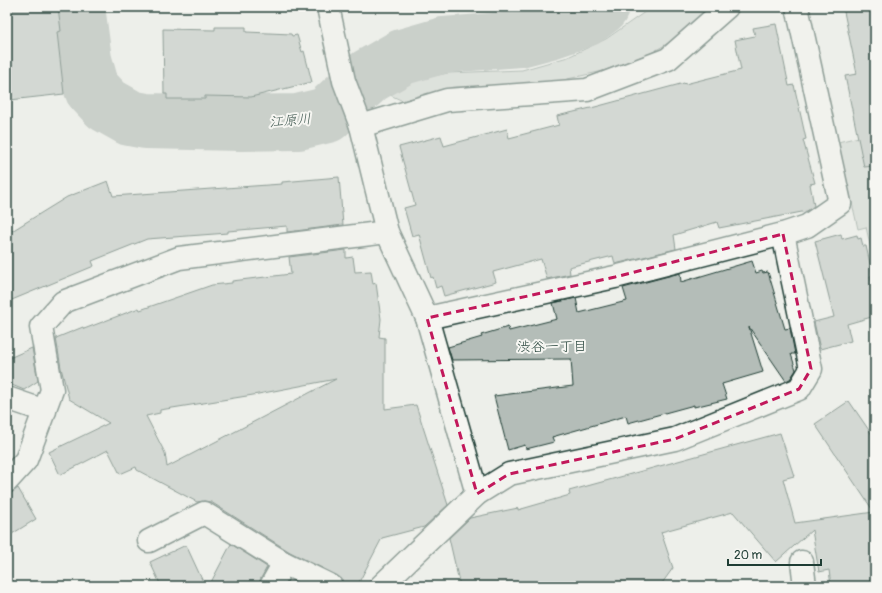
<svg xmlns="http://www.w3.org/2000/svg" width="882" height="593" font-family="Pangolin,'Klee One',sans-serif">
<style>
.green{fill:#cbd2cc;stroke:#758880}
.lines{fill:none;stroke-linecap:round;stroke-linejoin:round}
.river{stroke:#9faaa4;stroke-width:56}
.building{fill:#b4bdb8;stroke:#1f3d34;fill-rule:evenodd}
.street-casing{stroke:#1f3d34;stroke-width:25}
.street{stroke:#f6f6f2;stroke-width:22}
.marked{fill:none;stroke:#c2185b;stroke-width:3;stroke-dasharray:8 5;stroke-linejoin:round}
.labels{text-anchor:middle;stroke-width:4;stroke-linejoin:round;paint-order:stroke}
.water-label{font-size:14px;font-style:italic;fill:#3f5850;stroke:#f6f6f2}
.neighbourhood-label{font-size:14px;fill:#1f3d34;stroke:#f6f6f2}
</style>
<rect width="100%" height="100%" fill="#edefea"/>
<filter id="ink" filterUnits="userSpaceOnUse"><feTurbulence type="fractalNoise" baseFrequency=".025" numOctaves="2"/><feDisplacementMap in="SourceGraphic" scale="8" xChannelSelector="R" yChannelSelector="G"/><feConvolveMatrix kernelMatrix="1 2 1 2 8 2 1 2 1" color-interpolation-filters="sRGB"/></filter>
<g filter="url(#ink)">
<!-- green -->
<g class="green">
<polygon points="652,7 713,7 689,31 651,53 603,71 563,80 514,86 453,87 403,101 390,95 414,80 448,73 522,70 568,57 606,39"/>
<polygon points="875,133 875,267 866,227 858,229 838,142"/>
</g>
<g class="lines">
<!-- river -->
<polyline class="river" points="77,7 84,60 92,89 107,105 130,118 146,121 241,123 298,122 327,115 369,76 402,57 444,45 520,39 550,31 585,19 601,7"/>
</g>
<!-- building -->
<g class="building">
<polygon points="7,7 58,7 61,31 57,32 64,94 10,100 10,97 7,98"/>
<polygon points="843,7 875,7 875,166 864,167 845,76 857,74"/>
<polygon points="776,24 789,86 794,85 806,139 803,140 815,183 810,184 814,206 807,211 719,228 717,222 674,235 676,249 615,264 613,256 569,267 570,274 547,279 541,259 493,272 496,282 444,296 441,286 436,288 433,277 431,278 419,234 412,236 404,208 415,205 399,147 441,136 444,146 507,129 509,138 559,125 557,116 595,107 684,83 685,84 741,70 735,40 755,36 753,28"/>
<polygon points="215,27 246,27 246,32 291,34 292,36 297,35 302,52 304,51 312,82 251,97 205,96 205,99 167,99 167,94 164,94 163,29 215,30"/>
<polygon points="339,177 343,225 287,232 287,226 228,231 228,233 147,239 92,261 94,266 7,302 7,234 67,197 108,181 113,196 282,184 282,182"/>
<polygon points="841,234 842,239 857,235 858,239 861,238 863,246 866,246 873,276 870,276 875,296 875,316 847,324 851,341 820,349 814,322 834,317 815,241"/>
<path d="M346 250V258L353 257 355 272 371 271 373 284 376 283 381 319 379 337 385 338V409L416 405 448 505 424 527 382 538 357 586H343L342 579 336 575 290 552 211 502 204 501 197 502 137 470 136 467 120 474 108 450 60 475 49 452 109 423 69 399 61 368 56 338 83 327 84 329 139 308 140 310 212 285 232 283V281L291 274 289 257ZM336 379 167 467 165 453 146 416 160 413V410L253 395Z"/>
<polygon points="752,261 756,273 762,271 763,273 768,272 785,329 790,328 795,354 791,354 796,370 790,379 786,381 749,327 763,372 722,384 727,399 694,407 694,405 628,423 626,416 552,437 554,442 526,449 525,445 508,450 494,396 573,386 571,359 452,360 448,347 482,337 481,335 508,327 509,331 557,319 553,303 576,298 579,313 627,301 623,288 680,273 681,282"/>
<polygon points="32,348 38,381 24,390 7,383 7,359"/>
<polygon points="849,401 875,439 875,586 831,586 829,570 819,572 812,530 776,562 733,512 661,532 673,568 660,586 460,586 449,538 470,518 518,508 518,510 570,495 569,491 780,433 794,476 783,479 795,523 874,512 815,424"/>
<polygon points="18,488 36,519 7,537 7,493 11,493"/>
<polygon points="231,544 267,567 260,580 259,586 209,586"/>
<polygon points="186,545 205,586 161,586 150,562"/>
</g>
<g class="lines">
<!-- street casing -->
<g class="street-casing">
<g id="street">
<polyline points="328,7 344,81 361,126 387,232 427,318 477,494"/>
<polyline points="361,126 447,100 587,90 668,59 727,7"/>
<polyline points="427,318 615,277 783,234"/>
<polyline points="7,398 45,411"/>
<polyline points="7,481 26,460 52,390 41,327 63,302 179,258 387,232"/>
<polyline points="149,541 204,513 284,563 331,586"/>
<polyline points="802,562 805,586"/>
<polyline points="271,586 284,563"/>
<polyline points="381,586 477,494 509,474 675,439 799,389 811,369 783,234 807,226 840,203 797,7"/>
</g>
</g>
<!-- street -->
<use href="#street" class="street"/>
</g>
</g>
<!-- marked area -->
<path d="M0 0H882V593H0ZM783 234 811 369 799 389 675 439 509 474 477 494 427 318 615 277Z" fill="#edefea" fill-opacity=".55" fill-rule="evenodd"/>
<path class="marked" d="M783 234 811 369 799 389 675 439 509 474 477 494 427 318 615 277Z"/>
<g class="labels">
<!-- water labels -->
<g class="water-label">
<text transform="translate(290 120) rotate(-5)" y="5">江原川</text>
</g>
<!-- neighbourhood labels -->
<g class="neighbourhood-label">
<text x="552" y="351">渋谷一丁目</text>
</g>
</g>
<!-- margin -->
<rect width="882" height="593" fill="none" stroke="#f6f6f2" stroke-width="24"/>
<rect x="12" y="12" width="858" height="569" fill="none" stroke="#1f3d34" stroke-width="1.5" filter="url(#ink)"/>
<!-- scale -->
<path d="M728 559v6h93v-6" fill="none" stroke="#1f3d34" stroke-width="2"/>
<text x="734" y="559" font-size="12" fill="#1f3d34" stroke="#f6f6f2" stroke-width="3" paint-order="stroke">20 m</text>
</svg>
